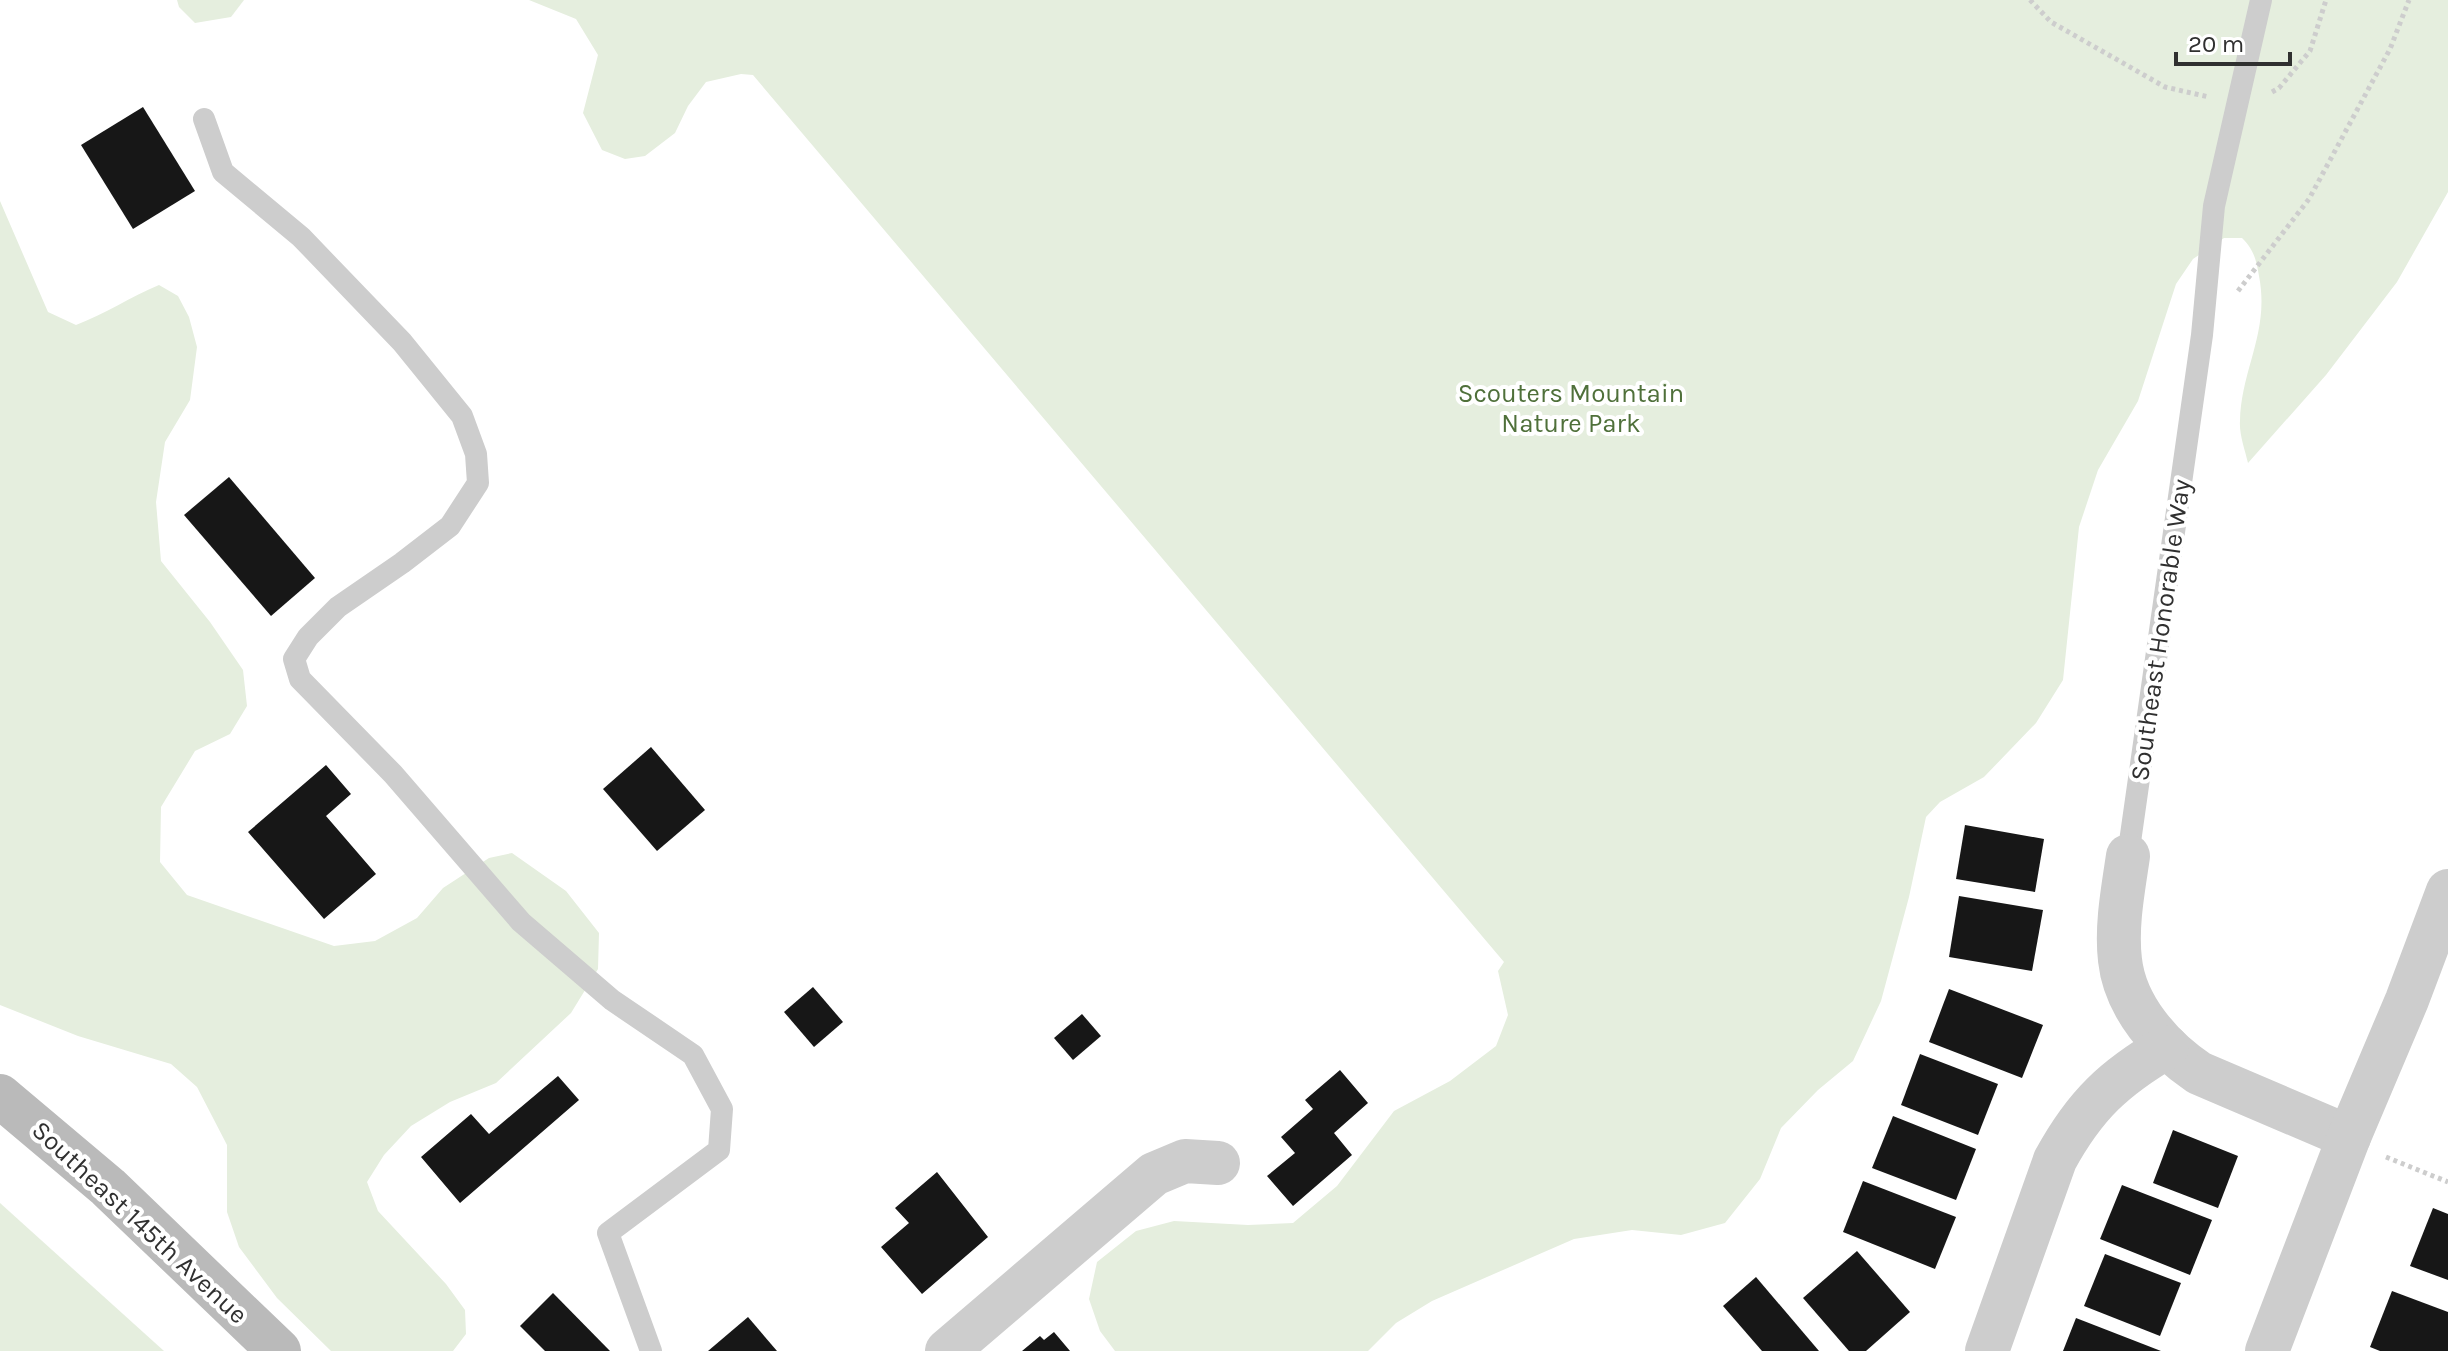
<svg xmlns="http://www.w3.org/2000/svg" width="2448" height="1351" font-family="Karla,sans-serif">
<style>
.green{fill:#e5eede}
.building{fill:#171717}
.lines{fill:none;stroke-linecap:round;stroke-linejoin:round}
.path{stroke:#cdcdcd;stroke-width:5;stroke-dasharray:4 4;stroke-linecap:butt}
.service{stroke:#cdcdcd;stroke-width:22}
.minor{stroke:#cdcdcd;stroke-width:44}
.tertiary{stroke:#cdcdcd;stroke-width:44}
.secondary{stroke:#bababa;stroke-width:44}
.labels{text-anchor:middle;stroke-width:8;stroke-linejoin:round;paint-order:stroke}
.park-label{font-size:26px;fill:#4f703a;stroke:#fff}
.street-label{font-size:26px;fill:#303030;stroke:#fff}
</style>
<rect width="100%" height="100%" fill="#fff"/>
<!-- green -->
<g class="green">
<polygon points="177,0 244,0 231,17 195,23 179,7"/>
<path d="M529 0H2448V192L2397 282 2326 375 2248 463C2245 450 2239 434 2240 421 2241 369 2270 332 2259 276 2256 259 2254 250 2242 238H2224L2193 259 2176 284 2138 401 2098 470 2079 527 2063 680 2036 723 1984 777 1940 802 1926 817 1909 897 1881 1001 1853 1061 1818 1090 1781 1128 1760 1179 1725 1223 1681 1235 1632 1230 1574 1239 1432 1301 1396 1323 1368 1351H1115L1100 1331 1089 1299 1097 1262 1136 1231 1174 1221 1248 1225 1293 1223 1337 1186 1394 1111 1450 1081 1496 1046 1508 1015 1498 971 1504 962 753 75 741 74 706 82 688 106 675 133 645 156 625 159 602 150 583 113 598 55 576 19Z"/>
<path d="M0 201 48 312 76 325C105 314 130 297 159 285L178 296 189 317 197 347 190 400 165 442 156 502 161 561 210 622 243 670 247 706 230 734 195 751 161 807 160 862 187 895 334 946 375 941 417 918 443 888 489 858 512 853 566 891 599 933 598 969 571 1013 496 1083 450 1102 411 1126 384 1155 367 1182 378 1211 446 1284 465 1310 466 1334 453 1351H331L277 1298 239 1247 227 1212V1145L197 1087 171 1064 78 1036 0 1005Z"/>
<polygon points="0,1203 164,1351 0,1351"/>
</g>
<!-- building -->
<g class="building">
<polygon points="143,107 195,191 133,229 81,145"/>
<polygon points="229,477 315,578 271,616 184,515"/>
<polygon points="651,747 705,810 657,851 603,789"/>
<polygon points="326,765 351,794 326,816 376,874 324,919 248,832"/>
<polygon points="1965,825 2044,839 2035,892 1956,879"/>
<polygon points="1959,896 2043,910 2032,971 1949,957"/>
<polygon points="813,987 843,1022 814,1047 784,1012"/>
<polygon points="1949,989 2043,1025 2022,1078 1929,1042"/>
<polygon points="1082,1014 1101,1036 1073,1060 1054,1038"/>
<polygon points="1920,1054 1998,1084 1978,1135 1901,1105"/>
<polygon points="1340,1070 1368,1103 1334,1133 1352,1155 1293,1206 1267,1176 1295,1153 1281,1137 1313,1109 1305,1100"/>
<polygon points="558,1076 579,1100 460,1203 421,1157 471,1114 489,1134"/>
<polygon points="1893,1116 1976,1149 1956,1200 1872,1168"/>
<polygon points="2173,1130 2238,1156 2218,1208 2153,1183"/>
<polygon points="937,1172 988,1237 922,1294 881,1247 909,1223 895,1208"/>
<polygon points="1863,1181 1956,1217 1935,1269 1843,1232"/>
<polygon points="2122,1185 2212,1220 2190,1275 2100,1239"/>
<polygon points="2433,1208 2448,1214 2448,1280 2410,1266"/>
<polygon points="1857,1251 1910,1312 1866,1351 1849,1351 1803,1298"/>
<polygon points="2105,1254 2181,1283 2160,1336 2084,1306"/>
<polygon points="1756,1277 1819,1351 1762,1351 1723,1306"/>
<polygon points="2392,1291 2448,1312 2448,1351 2380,1351 2370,1347"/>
<polygon points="553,1293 610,1351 545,1351 520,1326"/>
<polygon points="748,1317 777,1351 708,1351"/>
<polygon points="2076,1318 2161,1351 2063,1351"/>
<polygon points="1054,1332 1070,1351 1022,1351 1040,1336 1044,1340"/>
</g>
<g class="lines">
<!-- path -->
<g class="path">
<polyline points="2030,0 2051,22 2165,87 2209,97"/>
<polyline points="2272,92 2279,88 2310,51 2326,0"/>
<polyline points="2238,291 2309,199 2390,49 2409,0"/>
<polyline points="2386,1157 2448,1182"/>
</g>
<!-- service -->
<g class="service">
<polyline points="204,119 223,172 301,237 402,342 462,416 476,454 478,483 450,526 402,563 338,607 308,637 294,659 300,679 393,774 521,922 612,1000 693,1055 722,1109 719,1150 608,1233 651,1351"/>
<polyline points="2128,856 2202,335 2214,206 2261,0"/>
</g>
<!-- minor -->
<g class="minor">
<path d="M2128 856C2123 890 2116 926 2120 960 2125 1007 2162 1048 2199 1073L2349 1137"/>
<polyline points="947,1351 1154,1174 1185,1161 1218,1163"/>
<path d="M1987 1351 2055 1160C2085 1105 2114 1078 2167 1047"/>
</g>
<!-- tertiary -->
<polyline class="tertiary" points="2267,1351 2349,1137 2407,1000 2448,891"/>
<!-- secondary -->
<polyline class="secondary" points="0,1096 108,1187 279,1351"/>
</g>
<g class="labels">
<!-- park labels -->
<g class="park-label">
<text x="1571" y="402">Scouters Mountain<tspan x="1571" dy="30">Nature Park</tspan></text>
</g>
<!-- street labels -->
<g class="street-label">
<text transform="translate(2160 630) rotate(-82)" y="9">Southeast Honorable Way</text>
<text transform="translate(140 1222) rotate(43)" y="9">Southeast 145th Avenue</text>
</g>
</g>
<!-- scale -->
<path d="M2176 52v12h114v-12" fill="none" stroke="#303030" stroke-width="4"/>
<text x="2188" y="52" font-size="24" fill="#303030" stroke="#ffffff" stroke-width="6" paint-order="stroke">20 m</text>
</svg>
